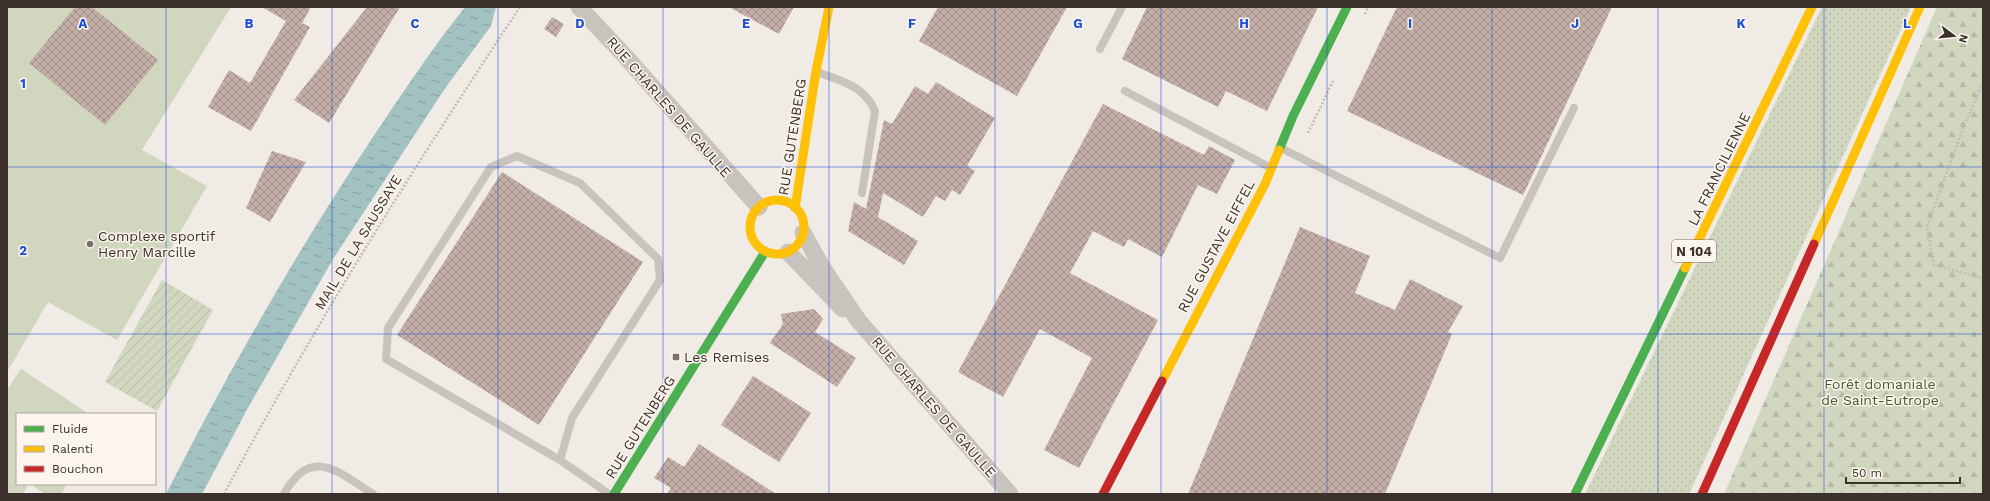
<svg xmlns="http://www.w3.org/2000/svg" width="1990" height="501" font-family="'Work Sans',sans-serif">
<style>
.grass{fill:url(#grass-dots)}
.forest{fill:url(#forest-firs)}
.garden{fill:url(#garden-furrows)}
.pitch{fill:#d1d6bf}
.water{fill:url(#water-ripples)}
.building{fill:url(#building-cross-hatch)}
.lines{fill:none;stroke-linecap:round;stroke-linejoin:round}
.path{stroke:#c2bbb6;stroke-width:2.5;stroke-dasharray:2 2;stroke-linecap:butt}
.lane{stroke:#c9c3be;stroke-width:8}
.street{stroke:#c9c3be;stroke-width:17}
.fast{stroke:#4caf50;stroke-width:9}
.slow{stroke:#ffc107;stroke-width:9}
.jam{stroke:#c62828;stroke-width:9}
.grid{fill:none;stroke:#1d4ed8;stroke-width:1;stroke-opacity:0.55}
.poi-dot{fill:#7a716c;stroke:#fbf5ee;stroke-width:1.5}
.labels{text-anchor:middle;stroke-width:3;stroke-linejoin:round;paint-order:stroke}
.shield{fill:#fbf5ee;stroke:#756b66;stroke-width:1}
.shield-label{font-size:13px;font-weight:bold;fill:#3b302b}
.street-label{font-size:14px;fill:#3b302b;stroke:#fbf5ee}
.poi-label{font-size:14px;fill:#3b302b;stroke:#fbf5ee;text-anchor:start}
.park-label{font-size:14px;fill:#4a5a2e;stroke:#fbf5ee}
.grid-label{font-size:13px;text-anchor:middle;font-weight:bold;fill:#1d4ed8;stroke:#fbf5ee;stroke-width:3;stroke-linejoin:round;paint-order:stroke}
</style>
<defs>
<pattern id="grass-dots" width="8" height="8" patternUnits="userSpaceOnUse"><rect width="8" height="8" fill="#d1d6bf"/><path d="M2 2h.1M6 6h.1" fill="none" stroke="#b4b8a4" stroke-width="1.8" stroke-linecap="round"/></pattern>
<pattern id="forest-firs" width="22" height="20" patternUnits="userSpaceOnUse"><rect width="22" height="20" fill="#d1d6bf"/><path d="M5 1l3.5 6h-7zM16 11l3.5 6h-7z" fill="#b4b8a4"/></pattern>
<pattern id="garden-furrows" width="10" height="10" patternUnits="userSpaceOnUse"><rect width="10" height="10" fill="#d1d6bf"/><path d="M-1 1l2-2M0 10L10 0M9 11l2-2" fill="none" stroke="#b4b8a4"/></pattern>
<pattern id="water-ripples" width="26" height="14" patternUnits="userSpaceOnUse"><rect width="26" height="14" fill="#a1c2c1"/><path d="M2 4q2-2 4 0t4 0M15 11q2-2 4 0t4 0" fill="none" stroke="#849e9d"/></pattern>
<pattern id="building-cross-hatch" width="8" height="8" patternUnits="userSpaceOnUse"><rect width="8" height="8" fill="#c3afa7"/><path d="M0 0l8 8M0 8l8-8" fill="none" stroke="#a08f88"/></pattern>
</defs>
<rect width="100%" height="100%" fill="#f0ebe5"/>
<!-- grass -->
<polygon class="grass" points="1822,7 1911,7 1689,494 1585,494"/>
<!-- forest -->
<polygon class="forest" points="1937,7 1983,7 1983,494 1724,494"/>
<!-- garden -->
<polygon class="garden" points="162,280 213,310 157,411 105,382"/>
<!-- pitch -->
<g class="pitch">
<polygon points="7,7 231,7 142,150 207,186 117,340 48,302 7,372"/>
<polygon points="21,369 89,414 17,414 17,484 23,484 27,487 23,494 7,494 7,390"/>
<polygon points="33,484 67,484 61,494 45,494 32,485"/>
</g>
<!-- water -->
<path class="water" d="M465 7H496L491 26 446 87 333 259 249 406 202 494H166C228 372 295 254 371 140 401 95 431 50 465 7Z"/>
<!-- building -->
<g class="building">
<polygon points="75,7 92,7 158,60 105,125 29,63"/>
<polygon points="262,7 311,7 302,23 310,27 251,131 208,107 229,70 250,83 286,21"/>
<polygon points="367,7 400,7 329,123 294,100"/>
<polygon points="729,7 794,7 779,34"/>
<polygon points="938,7 1067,7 1017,96 919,41"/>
<polygon points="1147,7 1318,7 1267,111 1226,91 1218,107 1122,59"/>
<polygon points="1397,7 1612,7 1523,195 1347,111"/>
<polygon points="552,17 564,24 556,37 544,29"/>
<polygon points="936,82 995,118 967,166 975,171 960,195 952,190 945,201 936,196 923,217 883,193 878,217 918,241 904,265 848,231 854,202 866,209 884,120 892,124 915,86 928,94"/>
<polygon points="1103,104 1204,155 1209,146 1235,160 1217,194 1198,185 1162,257 1128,239 1124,247 1093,231 1070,273 1158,320 1079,468 1044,450 1092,358 1040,329 1003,397 958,372"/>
<polygon points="272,151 306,162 270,222 246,208"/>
<polygon points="502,172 643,262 539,425 397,335"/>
<polygon points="1300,227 1370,256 1355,293 1395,310 1410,279 1463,306 1448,332 1452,334 1385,494 1188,494"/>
<polygon points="814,309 823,319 815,332 856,358 837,387 770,343 783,324 781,314"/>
<polygon points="753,376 811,413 779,462 721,425"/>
<polygon points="699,444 776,494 667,494 671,488 654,478 668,457 684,467"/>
</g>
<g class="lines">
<!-- path -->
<g class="path">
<polyline points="1365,14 1368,7"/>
<polyline points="1983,83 1965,123 1927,227 1934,265 1983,278"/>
<polyline points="1308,133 1333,81"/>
<path d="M224 494C314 326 415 165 520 7"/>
</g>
<!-- lane -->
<g class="lane">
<polyline points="1100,49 1122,7"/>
<path d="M817 72C839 80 865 86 875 111L862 193"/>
<polyline points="1125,91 1271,168"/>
<polyline points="1281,148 1500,258 1574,108"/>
<polyline points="560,460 572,418 660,280 658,259 580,183 517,156 491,167 388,328 386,359 560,460 609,494"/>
<path d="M284 494C311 445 338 472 373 494"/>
</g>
<!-- street -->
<g class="street">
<polyline points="579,7 625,56 759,207"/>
<polyline points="803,233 822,267 858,320 1010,494"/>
<polyline points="788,252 843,309"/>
</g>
<!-- fast -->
<g class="fast">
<polyline points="1279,150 1293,116 1347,7"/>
<polyline points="614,494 765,252"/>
<polyline points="1575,494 1685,268"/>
</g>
<!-- slow -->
<g class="slow">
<circle cx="777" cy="227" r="27"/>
<polyline points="795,208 816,71 829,7"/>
<polyline points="1814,244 1920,7"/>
<polyline points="1685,268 1812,7"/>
<polyline points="1162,381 1265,184 1279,150"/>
</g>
<!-- jam -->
<g class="jam">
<polyline points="1103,494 1162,381"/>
<polyline points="1702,494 1814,244"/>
</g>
</g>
<!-- grid -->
<path class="grid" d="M166 7V494M332 7V494M498 7V494M663 7V494M829 7V494M995 7V494M1161 7V494M1327 7V494M1492 7V494M1658 7V494M1824 7V494M7 167H1983M7 334H1983"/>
<!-- markers -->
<g class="poi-dot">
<circle cx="90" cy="244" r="4"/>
<rect x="672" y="353" width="8" height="8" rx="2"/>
</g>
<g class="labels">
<!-- shield labels -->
<rect class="shield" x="1672" y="240" width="44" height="22" rx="3"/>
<g class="shield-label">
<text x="1694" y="256">N 104</text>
</g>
<!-- street labels -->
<g class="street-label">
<text transform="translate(669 107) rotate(49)" y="5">RUE CHARLES DE GAULLE</text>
<text transform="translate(792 137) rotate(-81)" y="5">RUE GUTENBERG</text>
<text transform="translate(1719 169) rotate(-64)" y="5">LA FRANCILIENNE</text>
<text transform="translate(358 242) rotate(-59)" y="5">MAIL DE LA SAUSSAYE</text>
<text transform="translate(1216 246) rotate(-62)" y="5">RUE GUSTAVE EIFFEL</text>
<text transform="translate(934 407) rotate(49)" y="5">RUE CHARLES DE GAULLE</text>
<text transform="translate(640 427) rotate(-58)" y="5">RUE GUTENBERG</text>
</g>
<!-- poi labels -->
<g class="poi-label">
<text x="98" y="241">Complexe sportif<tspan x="98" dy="16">Henry Marcille</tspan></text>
<text x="684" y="362">Les Remises</text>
</g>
<!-- park labels -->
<g class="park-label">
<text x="1880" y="389">Forêt domaniale<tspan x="1880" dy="16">de Saint-Eutrope</tspan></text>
</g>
</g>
<g class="grid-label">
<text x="83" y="28">A</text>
<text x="249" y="28">B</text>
<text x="415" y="28">C</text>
<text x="580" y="28">D</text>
<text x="746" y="28">E</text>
<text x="912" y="28">F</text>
<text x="1078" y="28">G</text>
<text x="1244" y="28">H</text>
<text x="1410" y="28">I</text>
<text x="1575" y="28">J</text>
<text x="1741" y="28">K</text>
<text x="1907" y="28">L</text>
<text x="23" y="88">1</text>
<text x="23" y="255">2</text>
</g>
<!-- border -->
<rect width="1990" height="501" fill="none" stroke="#3b302b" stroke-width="16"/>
<!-- legend -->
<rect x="16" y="413" width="140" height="72" fill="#fbf5ee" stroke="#aea6a0"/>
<rect x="24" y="426" width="20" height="6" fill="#4caf50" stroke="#aea6a0"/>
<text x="52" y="433" font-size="12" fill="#3b302b">Fluide</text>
<rect x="24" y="446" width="20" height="6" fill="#ffc107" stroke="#aea6a0"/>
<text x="52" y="453" font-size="12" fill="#3b302b">Ralenti</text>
<rect x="24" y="466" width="20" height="6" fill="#c62828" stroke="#aea6a0"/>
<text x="52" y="473" font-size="12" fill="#3b302b">Bouchon</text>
<!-- north arrow -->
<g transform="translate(1954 36) rotate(106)" stroke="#fbf5ee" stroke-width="3" paint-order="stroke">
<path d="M0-3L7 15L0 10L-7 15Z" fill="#3b302b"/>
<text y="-6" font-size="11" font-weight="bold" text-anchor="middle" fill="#3b302b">N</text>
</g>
<!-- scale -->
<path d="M1846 477v6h114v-6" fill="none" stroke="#3b302b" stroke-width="2"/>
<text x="1852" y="477" font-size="12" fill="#3b302b" stroke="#fbf5ee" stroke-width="3" paint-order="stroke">50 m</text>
</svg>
